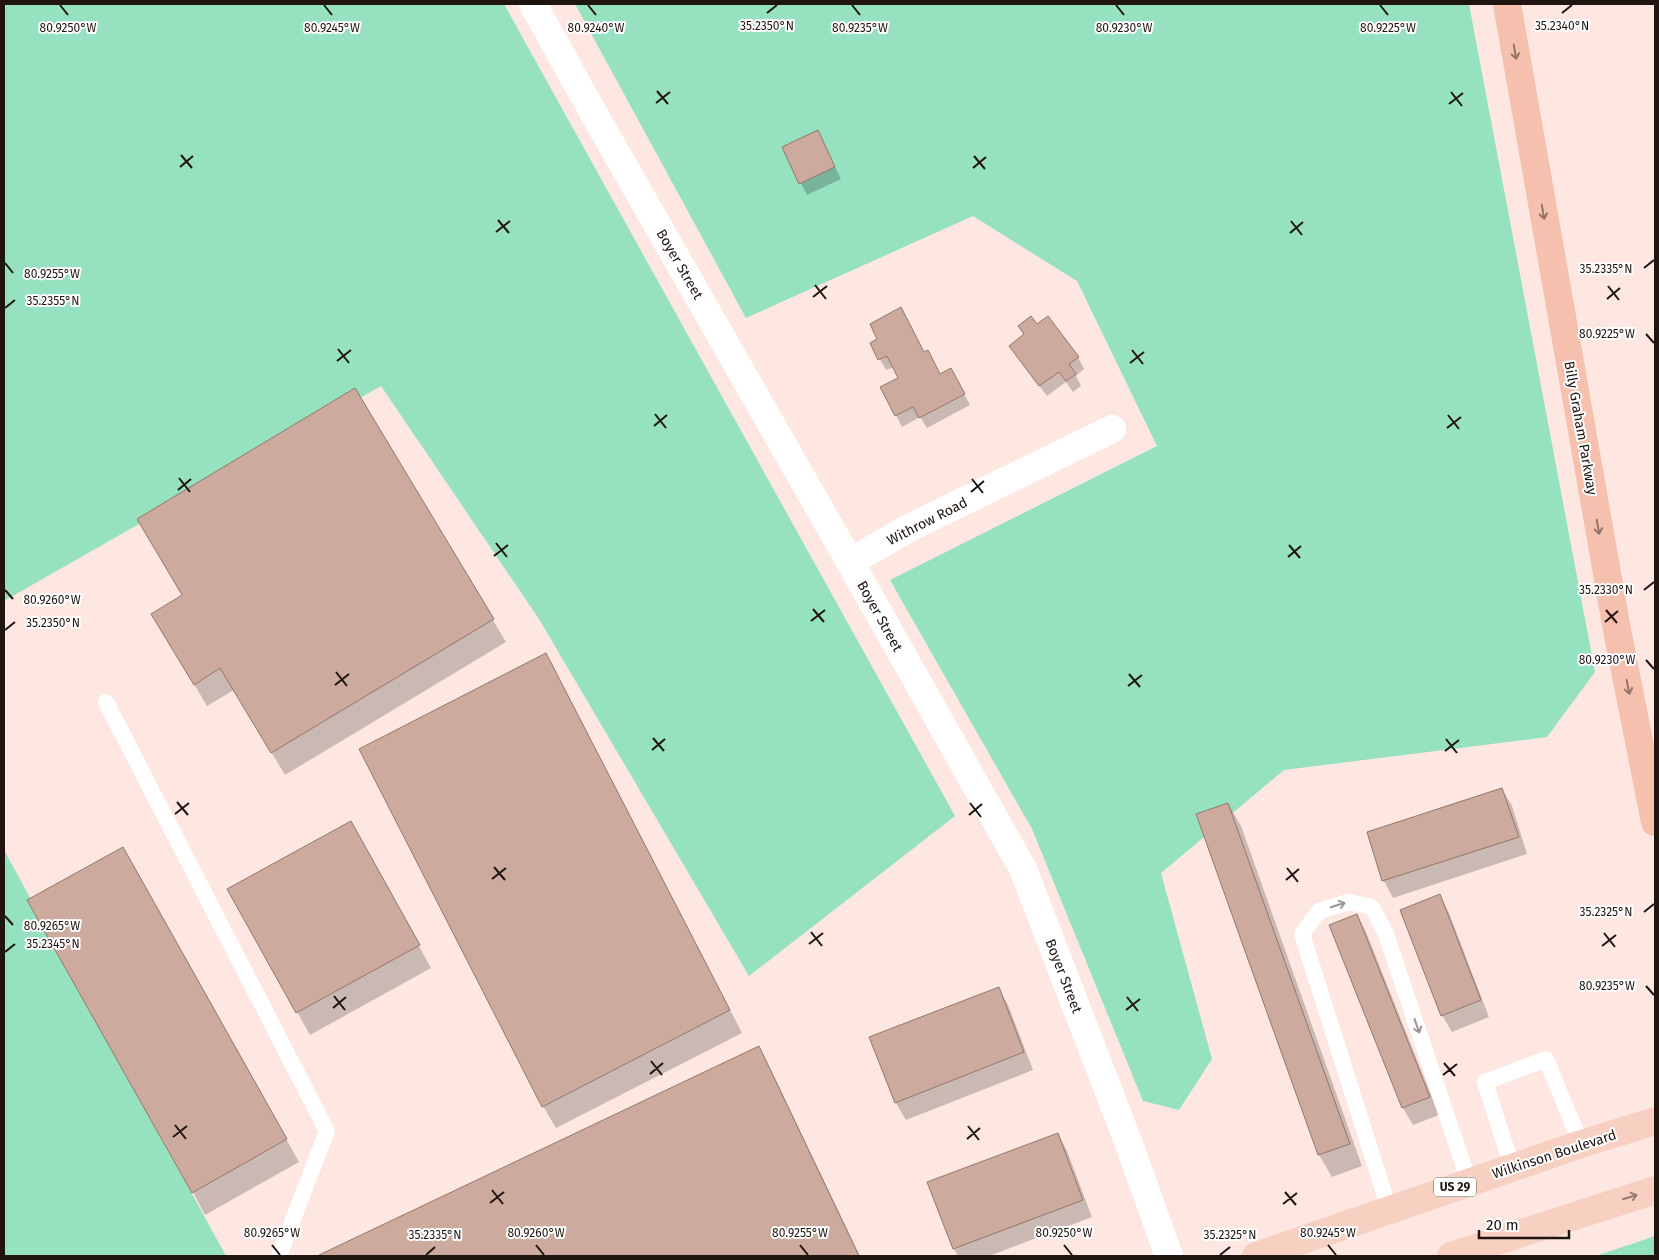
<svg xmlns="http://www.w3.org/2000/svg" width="1659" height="1260" font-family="'Fira Sans',sans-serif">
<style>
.green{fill:#96e2c0}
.shadow{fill:#0003}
.building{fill:#ccaa9e;stroke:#95766a}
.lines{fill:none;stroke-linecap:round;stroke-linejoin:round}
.service{stroke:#fff;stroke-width:16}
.minor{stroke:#fff;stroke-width:28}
.primary{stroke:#f8d0c2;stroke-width:28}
.trunk{stroke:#f6c0ae;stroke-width:28}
.oneway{stroke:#957366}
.oneway2{stroke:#9a9593}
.oneway3{stroke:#967b71}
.ticks{fill:none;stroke:#1f140f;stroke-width:2}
.labels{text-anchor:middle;stroke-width:4;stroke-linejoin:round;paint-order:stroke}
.shield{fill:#fff;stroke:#625a57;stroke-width:1}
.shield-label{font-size:12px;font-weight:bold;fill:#1f140f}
.street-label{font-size:14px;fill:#1f140f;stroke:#fff}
.ticks-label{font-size:12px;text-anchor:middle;fill:#1f140f;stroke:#fff;stroke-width:4;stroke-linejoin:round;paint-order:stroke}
</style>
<rect width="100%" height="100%" fill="#fde7e0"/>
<!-- green -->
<g class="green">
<polygon points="4,4 504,4 955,816 749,976 539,619 381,386 4,601"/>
<polygon points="575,4 1469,4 1595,672 1547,737 1284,770 1161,873 1212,1059 1179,1110 1143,1101 1032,829 890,580 1157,446 1077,281 973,216 746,318"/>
<polygon points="4,850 226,1256 4,1256"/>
<polygon points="1655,1236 1655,1256 1596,1256"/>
</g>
<!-- shadow -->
<g class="shadow">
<polygon points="818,132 841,179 807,195 783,148"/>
<polygon points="1019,326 1037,326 1078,357 1084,369 1076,376 1081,386 1073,392 1066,382 1047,396 1017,357 1011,346 1025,335"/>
<polygon points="871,344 924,354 940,375 957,381 970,405 927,428 920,417 902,427 896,415 900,378 894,367 886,370"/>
<polygon points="355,390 506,642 285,775 234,690 207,706 166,637 184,596"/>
<polygon points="546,654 742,1033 556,1128 543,1106"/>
<polygon points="1502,789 1512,806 1527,854 1393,898 1384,881 1368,833"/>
<polygon points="1228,804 1241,826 1362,1166 1332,1177 1319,1155"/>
<polygon points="363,845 431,968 310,1035 229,889"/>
<polygon points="136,871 299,1162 205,1215 193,1192"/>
<polygon points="1440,896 1449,913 1489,1017 1452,1032 1442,1015"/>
<polygon points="1357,915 1366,932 1439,1115 1413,1125 1403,1108 1331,926"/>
<polygon points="998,988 1008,1005 1033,1070 906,1120 896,1103 871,1038"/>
<polygon points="758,1047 771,1070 860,1256 320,1256"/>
<polygon points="1058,1134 1067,1151 1092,1217 989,1256 958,1256 954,1249"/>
</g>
<!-- building -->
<g class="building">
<polygon points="818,130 835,167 799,184 782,147"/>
<polygon points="901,307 924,352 928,350 940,374 951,368 965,394 919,418 913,407 895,416 880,387 898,378 887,356 878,360 870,343 877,339 870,324"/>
<polygon points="1031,316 1037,324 1048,316 1079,357 1069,364 1076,374 1066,381 1059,372 1039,386 1009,346 1024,334 1018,326"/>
<polygon points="355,388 494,619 271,753 220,668 194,685 151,614 182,595 137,519"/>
<polygon points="546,653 730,1010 542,1107 359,749"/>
<polygon points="1502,788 1519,837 1382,881 1367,832"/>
<polygon points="1228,803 1350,1144 1318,1155 1196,814"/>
<polygon points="351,821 420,945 296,1013 227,889"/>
<polygon points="123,847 287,1139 192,1193 27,900"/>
<polygon points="1440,894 1481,1000 1441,1016 1400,910"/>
<polygon points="1357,914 1430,1097 1402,1108 1329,925"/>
<polygon points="999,987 1024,1052 895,1103 869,1037"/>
<polygon points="759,1046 859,1256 319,1256 319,1255"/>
<polygon points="1058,1133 1083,1200 953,1249 927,1182"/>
</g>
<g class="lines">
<!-- service -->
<g class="service">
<polyline points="106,702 327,1131 279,1256"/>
<polyline points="1512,1167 1485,1082 1546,1059 1581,1144"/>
<polyline points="1389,1209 1302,934 1319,911 1348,902 1372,907 1386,934 1469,1182"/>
</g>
<!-- minor -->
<g class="minor">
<polyline points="533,4 594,114 850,562 1023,869 1129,1144 1169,1256"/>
<polyline points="850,562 911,527 1112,429"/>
</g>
<!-- primary -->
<g class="primary">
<polyline points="1256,1256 1581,1144 1655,1121"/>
<polyline points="1451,1256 1655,1190"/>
</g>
<!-- trunk -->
<polyline class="trunk" points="1507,4 1617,630 1655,822"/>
</g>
<!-- one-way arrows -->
<defs><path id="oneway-shaft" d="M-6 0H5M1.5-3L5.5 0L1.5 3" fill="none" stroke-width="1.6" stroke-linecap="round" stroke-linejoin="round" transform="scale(1.25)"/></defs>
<g class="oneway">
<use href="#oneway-shaft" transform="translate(1515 52) rotate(80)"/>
<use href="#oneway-shaft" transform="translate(1543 212) rotate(80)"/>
<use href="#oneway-shaft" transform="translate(1598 527) rotate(80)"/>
<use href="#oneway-shaft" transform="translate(1628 687) rotate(79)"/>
</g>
<g class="oneway2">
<use href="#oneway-shaft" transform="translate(1338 905) rotate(-18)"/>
<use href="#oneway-shaft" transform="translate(1417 1026) rotate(71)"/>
</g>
<use class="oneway3" href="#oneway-shaft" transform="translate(1630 1197) rotate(-17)"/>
<!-- ticks -->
<path class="ticks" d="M60 5 68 15M324 5 332 15M588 5 596 15M852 5 860 15M1116 5 1124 15M1380 5 1388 15M767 13 777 5M1562 13 1572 5M657 91 668 104M1451 92 1462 106M656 103 670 92M1449 104 1463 93M181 155 192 168M974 156 985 169M180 167 193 156M973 168 986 157M498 220 509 233M1291 221 1302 235M496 232 510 221M1290 233 1303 222M5 263 13 273M1644 268 1654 260M815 285 826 299M1608 286 1619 300M813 297 827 286M1607 299 1620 288M5 308 15 300M1646 334 1654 343M338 349 349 363M1132 350 1143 364M337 361 351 350M1130 363 1144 352M655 414 666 428M1448 415 1459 429M654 426 667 415M1447 428 1461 417M179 478 190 492M972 479 983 493M178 490 191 479M971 492 984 481M496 543 507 557M1289 545 1300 558M494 556 508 545M1288 557 1301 546M5 590 13 599M1644 590 1654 582M813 609 824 622M1606 610 1617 623M811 621 825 610M1605 622 1618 611M5 630 15 622M1646 660 1654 669M336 672 347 686M1129 674 1140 687M335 685 349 674M1128 686 1142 675M653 738 664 751M1446 739 1457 753M652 750 665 739M1445 751 1459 740M177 802 188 815M970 803 981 817M175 814 189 803M969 815 982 804M494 867 505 880M1287 868 1298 882M492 879 506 868M1286 880 1299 869M1644 912 1654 904M5 916 13 925M811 932 822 946M1604 933 1615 947M809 944 823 933M1602 946 1616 935M5 952 15 944M1646 986 1654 995M334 996 345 1010M1127 997 1138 1011M333 1008 346 997M1126 1010 1140 999M651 1061 662 1075M1444 1063 1455 1076M650 1074 663 1063M1443 1075 1457 1064M175 1125 186 1139M968 1126 979 1140M173 1137 187 1126M967 1139 980 1128M492 1190 503 1204M1285 1192 1296 1205M490 1203 504 1192M1283 1204 1297 1193M272 1245 280 1255M536 1245 544 1255M800 1245 808 1255M1064 1245 1072 1255M1328 1245 1336 1255M426 1255 435 1247M1220 1255 1230 1247"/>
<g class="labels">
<!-- shield labels -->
<rect class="shield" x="1434" y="1177.5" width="42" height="19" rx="4"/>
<g class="shield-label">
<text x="1455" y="1191">US 29</text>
</g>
<!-- street labels -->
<g class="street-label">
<text transform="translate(680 264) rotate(60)" y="5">Boyer Street</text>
<text transform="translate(1581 428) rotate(80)" y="5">Billy Graham Parkway</text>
<text transform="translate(927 521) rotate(-27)" y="5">Withrow Road</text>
<text transform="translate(880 616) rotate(61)" y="5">Boyer Street</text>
<text transform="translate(1064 976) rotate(69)" y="5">Boyer Street</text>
<text transform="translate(1554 1154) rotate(-18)" y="5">Wilkinson Boulevard</text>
</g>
</g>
<g class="ticks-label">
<text x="767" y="30">35.2350°N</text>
<text x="1562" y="30">35.2340°N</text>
<text x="68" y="32">80.9250°W</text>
<text x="596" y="32">80.9240°W</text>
<text x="860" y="32">80.9235°W</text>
<text x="332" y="32">80.9245°W</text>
<text x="1124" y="32">80.9230°W</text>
<text x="1388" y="32">80.9225°W</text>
<text x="1606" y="273">35.2335°N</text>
<text x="52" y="278">80.9255°W</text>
<text x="53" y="305">35.2355°N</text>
<text x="1607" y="338">80.9225°W</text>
<text x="1606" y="594">35.2330°N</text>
<text x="52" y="604">80.9260°W</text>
<text x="53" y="627">35.2350°N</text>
<text x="1607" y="664">80.9230°W</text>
<text x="1606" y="916">35.2325°N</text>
<text x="52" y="930">80.9265°W</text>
<text x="53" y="948">35.2345°N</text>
<text x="1607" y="990">80.9235°W</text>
<text x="272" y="1237">80.9265°W</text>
<text x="536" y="1237">80.9260°W</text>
<text x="800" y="1237">80.9255°W</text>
<text x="1064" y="1237">80.9250°W</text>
<text x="1328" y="1237">80.9245°W</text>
<text x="435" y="1239">35.2335°N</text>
<text x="1230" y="1239">35.2325°N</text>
</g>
<!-- border -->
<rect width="1659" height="1260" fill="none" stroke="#1f140f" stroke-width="10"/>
<!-- scale -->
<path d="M1479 1230v8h90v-8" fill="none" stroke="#1f140f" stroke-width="2.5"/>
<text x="1486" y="1230" font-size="15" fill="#1f140f" stroke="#ffffff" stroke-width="4" paint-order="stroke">20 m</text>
</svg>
